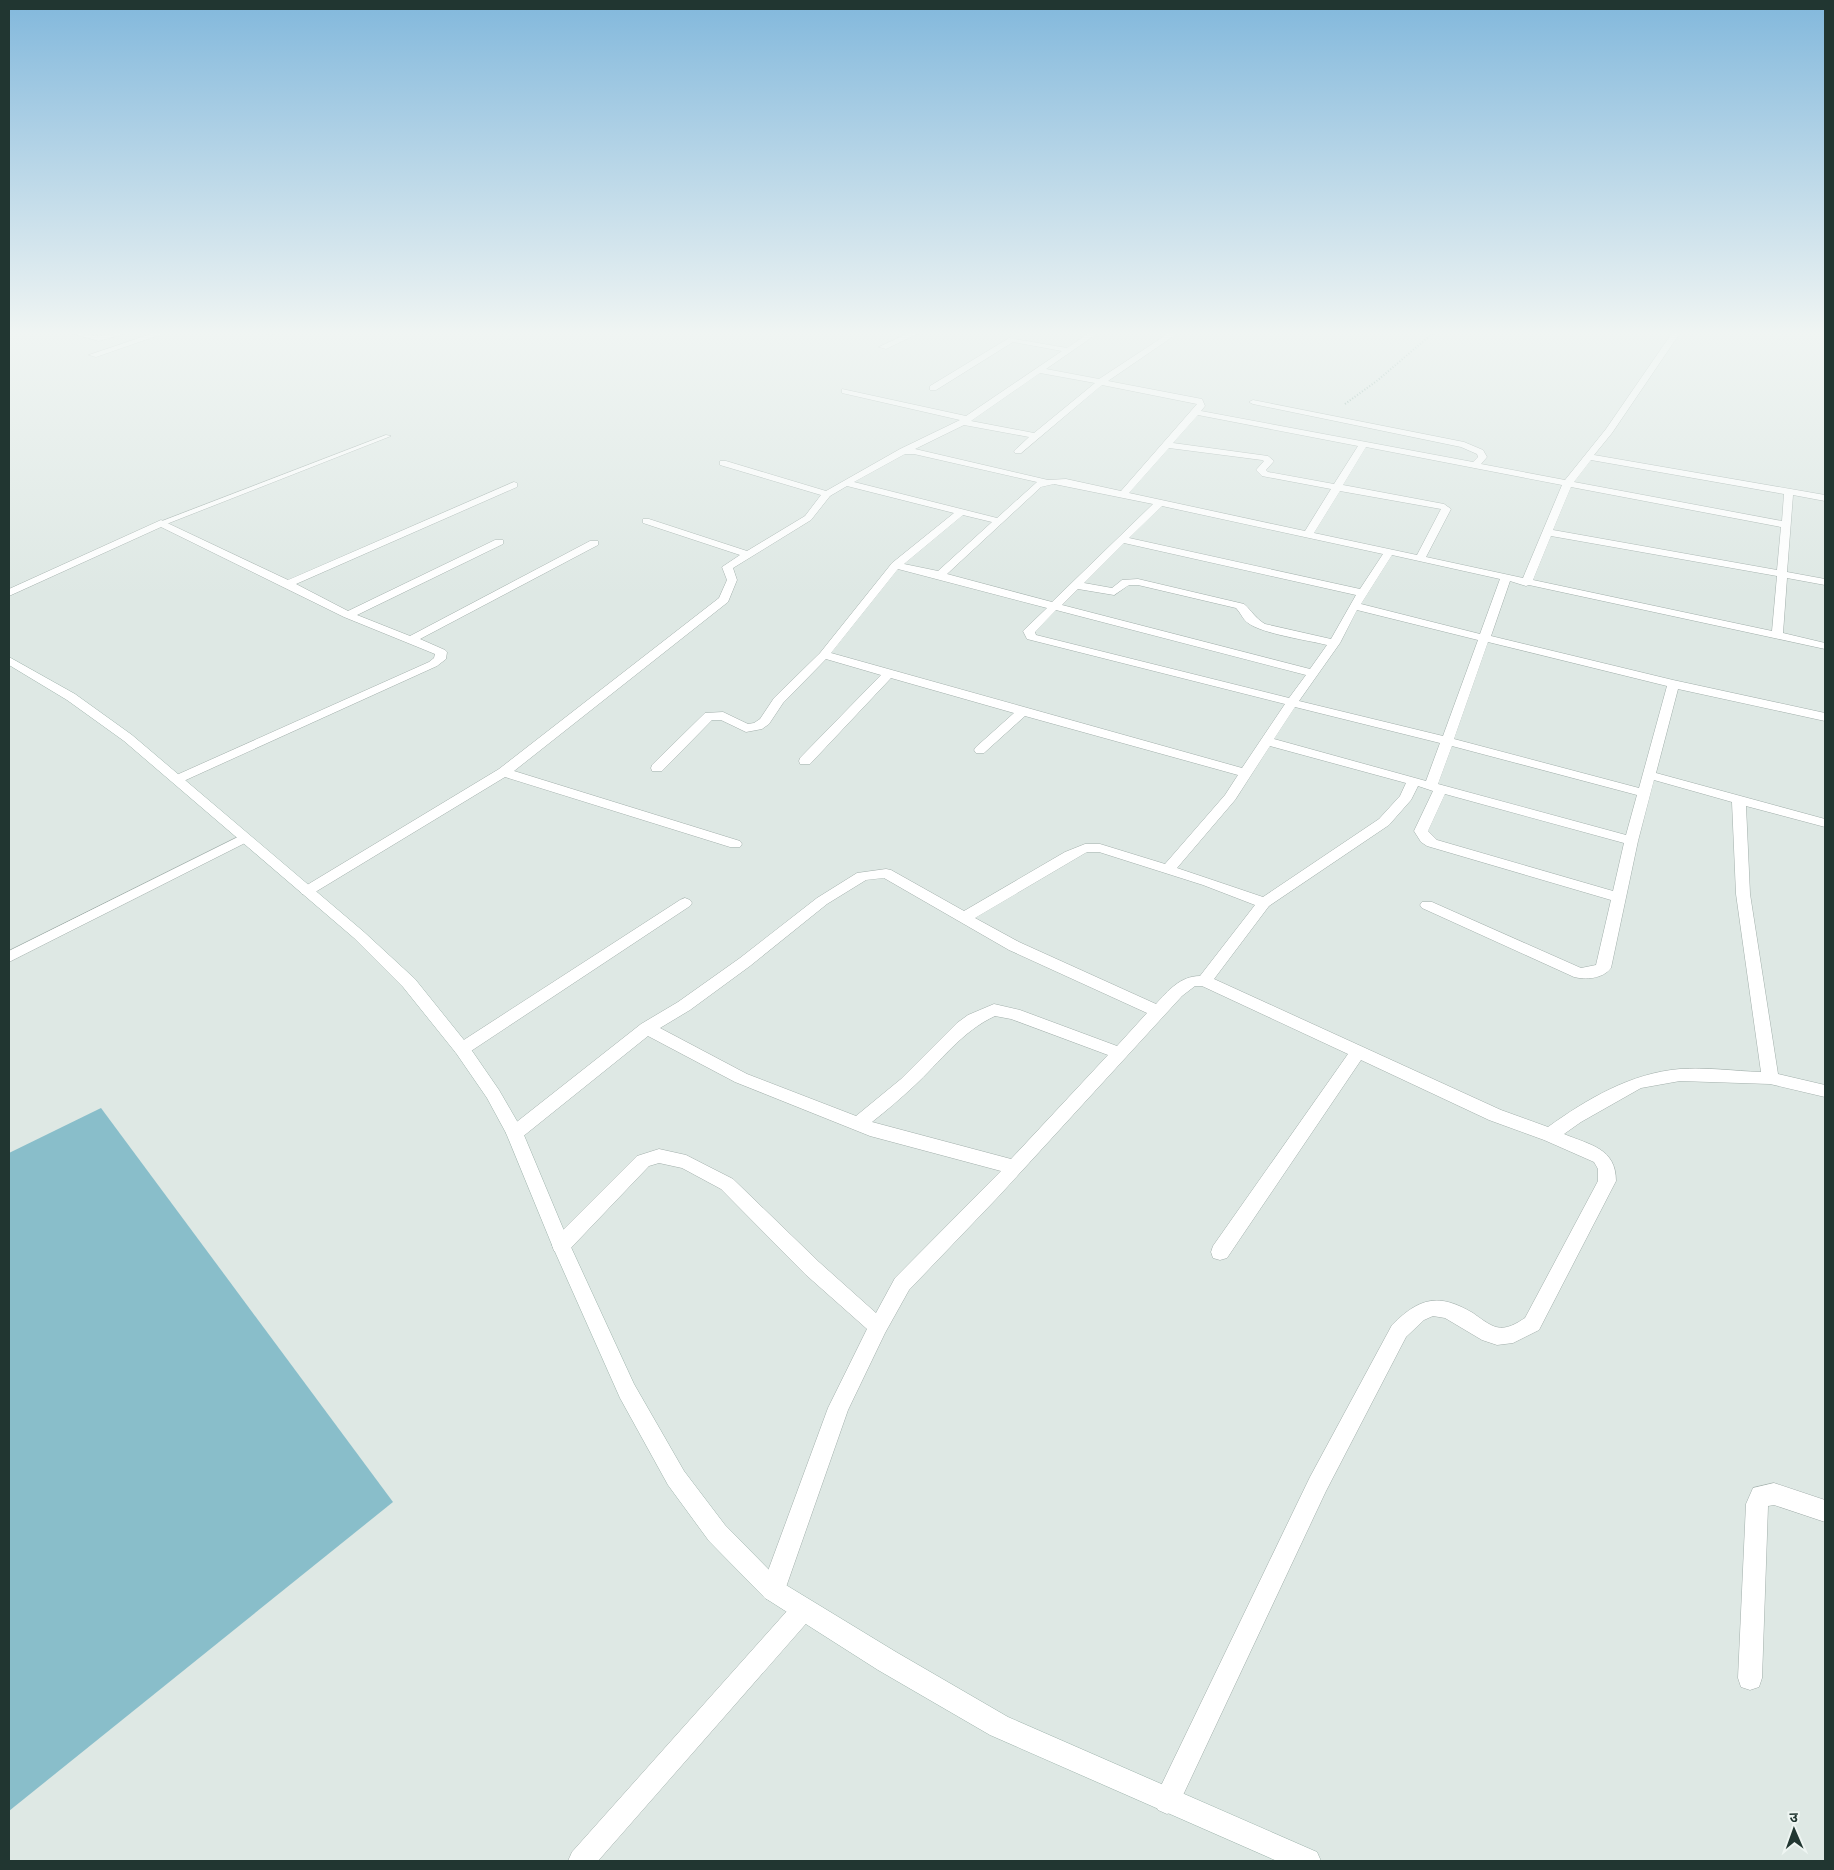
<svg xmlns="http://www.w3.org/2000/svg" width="1834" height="1870" font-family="'IBM Plex Sans','Noto Sans Devanagari',sans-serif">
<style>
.water{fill:#89beca}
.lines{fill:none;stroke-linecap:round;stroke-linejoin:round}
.lane-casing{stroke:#a2afab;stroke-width:1}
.street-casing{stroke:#a2afab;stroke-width:1}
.secondary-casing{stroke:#9eb3ac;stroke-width:1}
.path{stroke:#81aa9e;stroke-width:2;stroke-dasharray:1 2;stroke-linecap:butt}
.lane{fill:#fff;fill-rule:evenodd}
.street{fill:#fff;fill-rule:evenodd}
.secondary{fill:#fff;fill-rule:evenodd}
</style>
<rect width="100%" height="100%" fill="#dee8e4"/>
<!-- water -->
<polygon class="water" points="101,1108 393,1502 9,1811 9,1153"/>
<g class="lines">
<!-- lane casing -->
<g class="lane-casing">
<polygon id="lane" points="386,435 391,436 164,525 157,523"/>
</g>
<!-- street casing -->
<g class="street-casing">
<g id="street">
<path d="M71 333C81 333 92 337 101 336 109 335 117 333 126 333L99 341Z"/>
<polygon points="154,333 165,333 96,357 89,355"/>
<polygon points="266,333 275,333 271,335"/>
<polygon points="909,333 919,333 886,349 879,347"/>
<path d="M1089 333H1098L1046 369 1099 379 1169 333H1178L1108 381 1202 399 1205 406 1201 411 1473 462 1478 457 1477 454 1461 447 1253 404 1249 402 1253 400 1464 442 1483 450 1487 457 1481 464 1565 480 1606 429 1672 333H1680L1612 433 1594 455 1825 495V501L1793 495 1787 572 1825 579V585L1787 578 1783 633 1825 643V649L1529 585 1526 586 1510 581 1491 636 1673 680 1825 713V721L1678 689 1656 773 1825 819V827L1746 806 1750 894 1778 1074 1825 1085V1097L1770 1084 1680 1081 1641 1088 1581 1122 1564 1134C1590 1145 1616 1148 1616 1181L1539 1330 1513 1343 1497 1345 1482 1340 1445 1318 1433 1316 1424 1320 1406 1337 1326 1491 1176 1810 1167 1814 1158 1810 1154 1801 1158 1792 1310 1477 1392 1325C1420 1297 1439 1293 1473 1313 1480 1318 1489 1325 1496 1327 1507 1330 1517 1323 1525 1318L1598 1181V1169L1594 1162 1544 1140 1489 1120 1361 1060 1227 1258 1220 1260 1213 1258 1211 1252 1213 1246 1348 1054 1202 986H1195L1182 996 998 1197 909 1290 885 1333 848 1410 785 1590 781 1598 773 1602 765 1598 761 1590 828 1408 867 1329 805 1274 721 1189 682 1168 659 1163 649 1166 568 1251 561 1253 554 1251 552 1245 554 1239 637 1156 659 1149 686 1155 733 1179 819 1262 876 1313 895 1278 1001 1171 870 1136 735 1082 648 1036 521 1138 515 1140 509 1138 506 1133 509 1128 641 1024 678 1002 740 958 817 898 857 873 886 869 891 870 964 911 1065 852 1085 844H1100L1165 864 1225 795 1238 775 1025 716 984 753H976L974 750 976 747 1014 713 891 678 810 764H800L799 761 800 758 881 675 826 659 783 703 769 724 762 729 746 732 721 720H712L662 771H652L651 768 652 765 705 713 723 712 748 724 754 723 760 719 774 698 820 653 892 563 954 513 847 486 830 496 811 520 733 568 737 580 728 602 514 771 740 841 742 844 740 847H730L505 777 312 894H302L300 891 302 888 499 769 719 598 727 580 722 567 740 555 643 523V519H649L747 551 805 516 821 495 720 465V461H726L826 491 900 449 960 420 842 393V389L966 416 1062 351 1013 342 936 390H930V386L1009 338 1067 348ZM1040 373 1095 383 1034 433 971 421ZM1102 385 1197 404 1121 491 1066 479 1048 480 915 449 964 425 1029 437 1014 451 1015 453H1021ZM1198 415 1358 446 1334 484 1268 472 1266 470 1274 461 1268 456 1173 443ZM1366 447 1562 485 1523 578 1426 557 1451 509 1444 504 1343 485ZM1169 448 1262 460 1264 461 1256 470 1262 476 1331 489 1305 531 1129 493ZM905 454H914L1037 482 997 518 854 482ZM1591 460 1784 494 1782 521 1574 482ZM1054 484 1153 504 1052 602 947 574 1041 487ZM1571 487 1781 527 1777 570 1553 530ZM1340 491 1441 509 1417 555 1314 533ZM1162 506 1383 554 1360 589 1129 538ZM963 515 992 522 938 571 904 564ZM1551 536 1777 576 1772 631 1533 580ZM1124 543 1356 595 1331 639 1265 624C1255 618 1252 611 1244 604L1138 579 1122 580 1112 588 1084 583ZM1392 555 1500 579 1480 634 1361 604ZM898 569 1047 608 1023 631 1027 639 1285 704 1242 768 831 653ZM1129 585H1138L1236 608C1241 613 1243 620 1248 623 1263 634 1307 640 1327 645L1310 669 1062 605 1078 589 1114 595ZM1056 610 1306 675 1289 698 1036 635 1035 632ZM1357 610 1478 640 1443 736 1299 701 1340 643ZM1488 642 1667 686 1639 788 1454 739ZM1295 707 1440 743 1426 781 1274 739ZM1270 746 1406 783 1400 796 1379 819 1263 897 1177 868 1235 800ZM1452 746 1637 795 1626 835 1438 784ZM1654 780 1732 802 1736 894 1761 1072C1734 1071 1706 1067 1680 1069 1631 1073 1587 1099 1548 1127L1501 1110 1214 979 1269 906 1389 825 1411 800 1418 786 1433 791 1414 831 1421 842 1427 846 1611 900 1596 965 1581 968 1432 902H1422L1420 905 1422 908 1574 977C1585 980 1603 979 1611 968L1638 841ZM1445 794 1624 843 1613 891 1437 840 1428 831ZM1087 852H1099L1203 885 1255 905 1200 976C1180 976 1168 991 1156 1004L1019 942 975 918ZM884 878 1009 950 1147 1013 1117 1046 1020 1010 994 1004 968 1015 957 1023 901 1079 856 1116 747 1074 660 1028 690 1010 750 966 827 904 866 880ZM995 1016 1011 1019 1108 1055 1011 1159 872 1122C886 1111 900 1099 913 1087 940 1062 962 1031 995 1016Z"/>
<polygon points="514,482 517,483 517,487 296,584 348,611 495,540 503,540 503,544 357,615 410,636 590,541 598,541 598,545 420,639 445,650 447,652 446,659 437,666 177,784 170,780 172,777 429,662 434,658 435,654 344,617 161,527 9,596 9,589 161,520 288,580"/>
<polygon points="244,834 251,838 249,841 9,962 9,951"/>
<polygon points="685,898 690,900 692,903 690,906 468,1053 462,1055 456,1053 454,1049 456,1045 680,900"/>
<polygon points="1774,1483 1825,1500 1825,1522 1774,1505 1768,1506 1762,1678 1759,1687 1750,1690 1741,1687 1738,1678 1746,1504 1753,1488"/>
<polygon points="803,1598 811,1602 815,1610 811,1618 598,1861 568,1861 572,1852 795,1602"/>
</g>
</g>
<!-- secondary casing -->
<g class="secondary-casing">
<polygon id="secondary" points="9,657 75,694 132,735 364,932 415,979 468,1045 499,1090 521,1128 570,1245 634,1384 684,1471 725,1525 781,1582 896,1652 1008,1717 1317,1852 1321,1861 1277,1861 990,1735 878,1670 765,1598 709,1541 668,1485 620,1398 552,1245 506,1133 487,1098 456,1053 403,987 354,938 124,741 67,700 9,665"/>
</g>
<!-- path -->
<polyline class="path" points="1345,404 1378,380 1433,333"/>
<!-- lane -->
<use href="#lane" class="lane"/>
<!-- street -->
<use href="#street" class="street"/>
<!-- secondary -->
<use href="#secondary" class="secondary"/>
</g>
<!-- sky -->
<linearGradient id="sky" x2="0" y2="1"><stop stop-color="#82b8dc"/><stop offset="0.56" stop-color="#f0f5f3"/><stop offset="1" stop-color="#f0f5f3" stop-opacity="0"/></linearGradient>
<rect width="1834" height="595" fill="url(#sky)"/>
<!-- border -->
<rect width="1834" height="1870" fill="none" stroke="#213631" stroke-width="20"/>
<!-- north arrow -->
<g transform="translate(1794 1830) rotate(358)" stroke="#eef5f2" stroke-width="4" paint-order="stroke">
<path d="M0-4L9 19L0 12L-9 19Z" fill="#213631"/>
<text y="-8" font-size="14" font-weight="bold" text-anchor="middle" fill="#213631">उ</text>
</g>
</svg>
